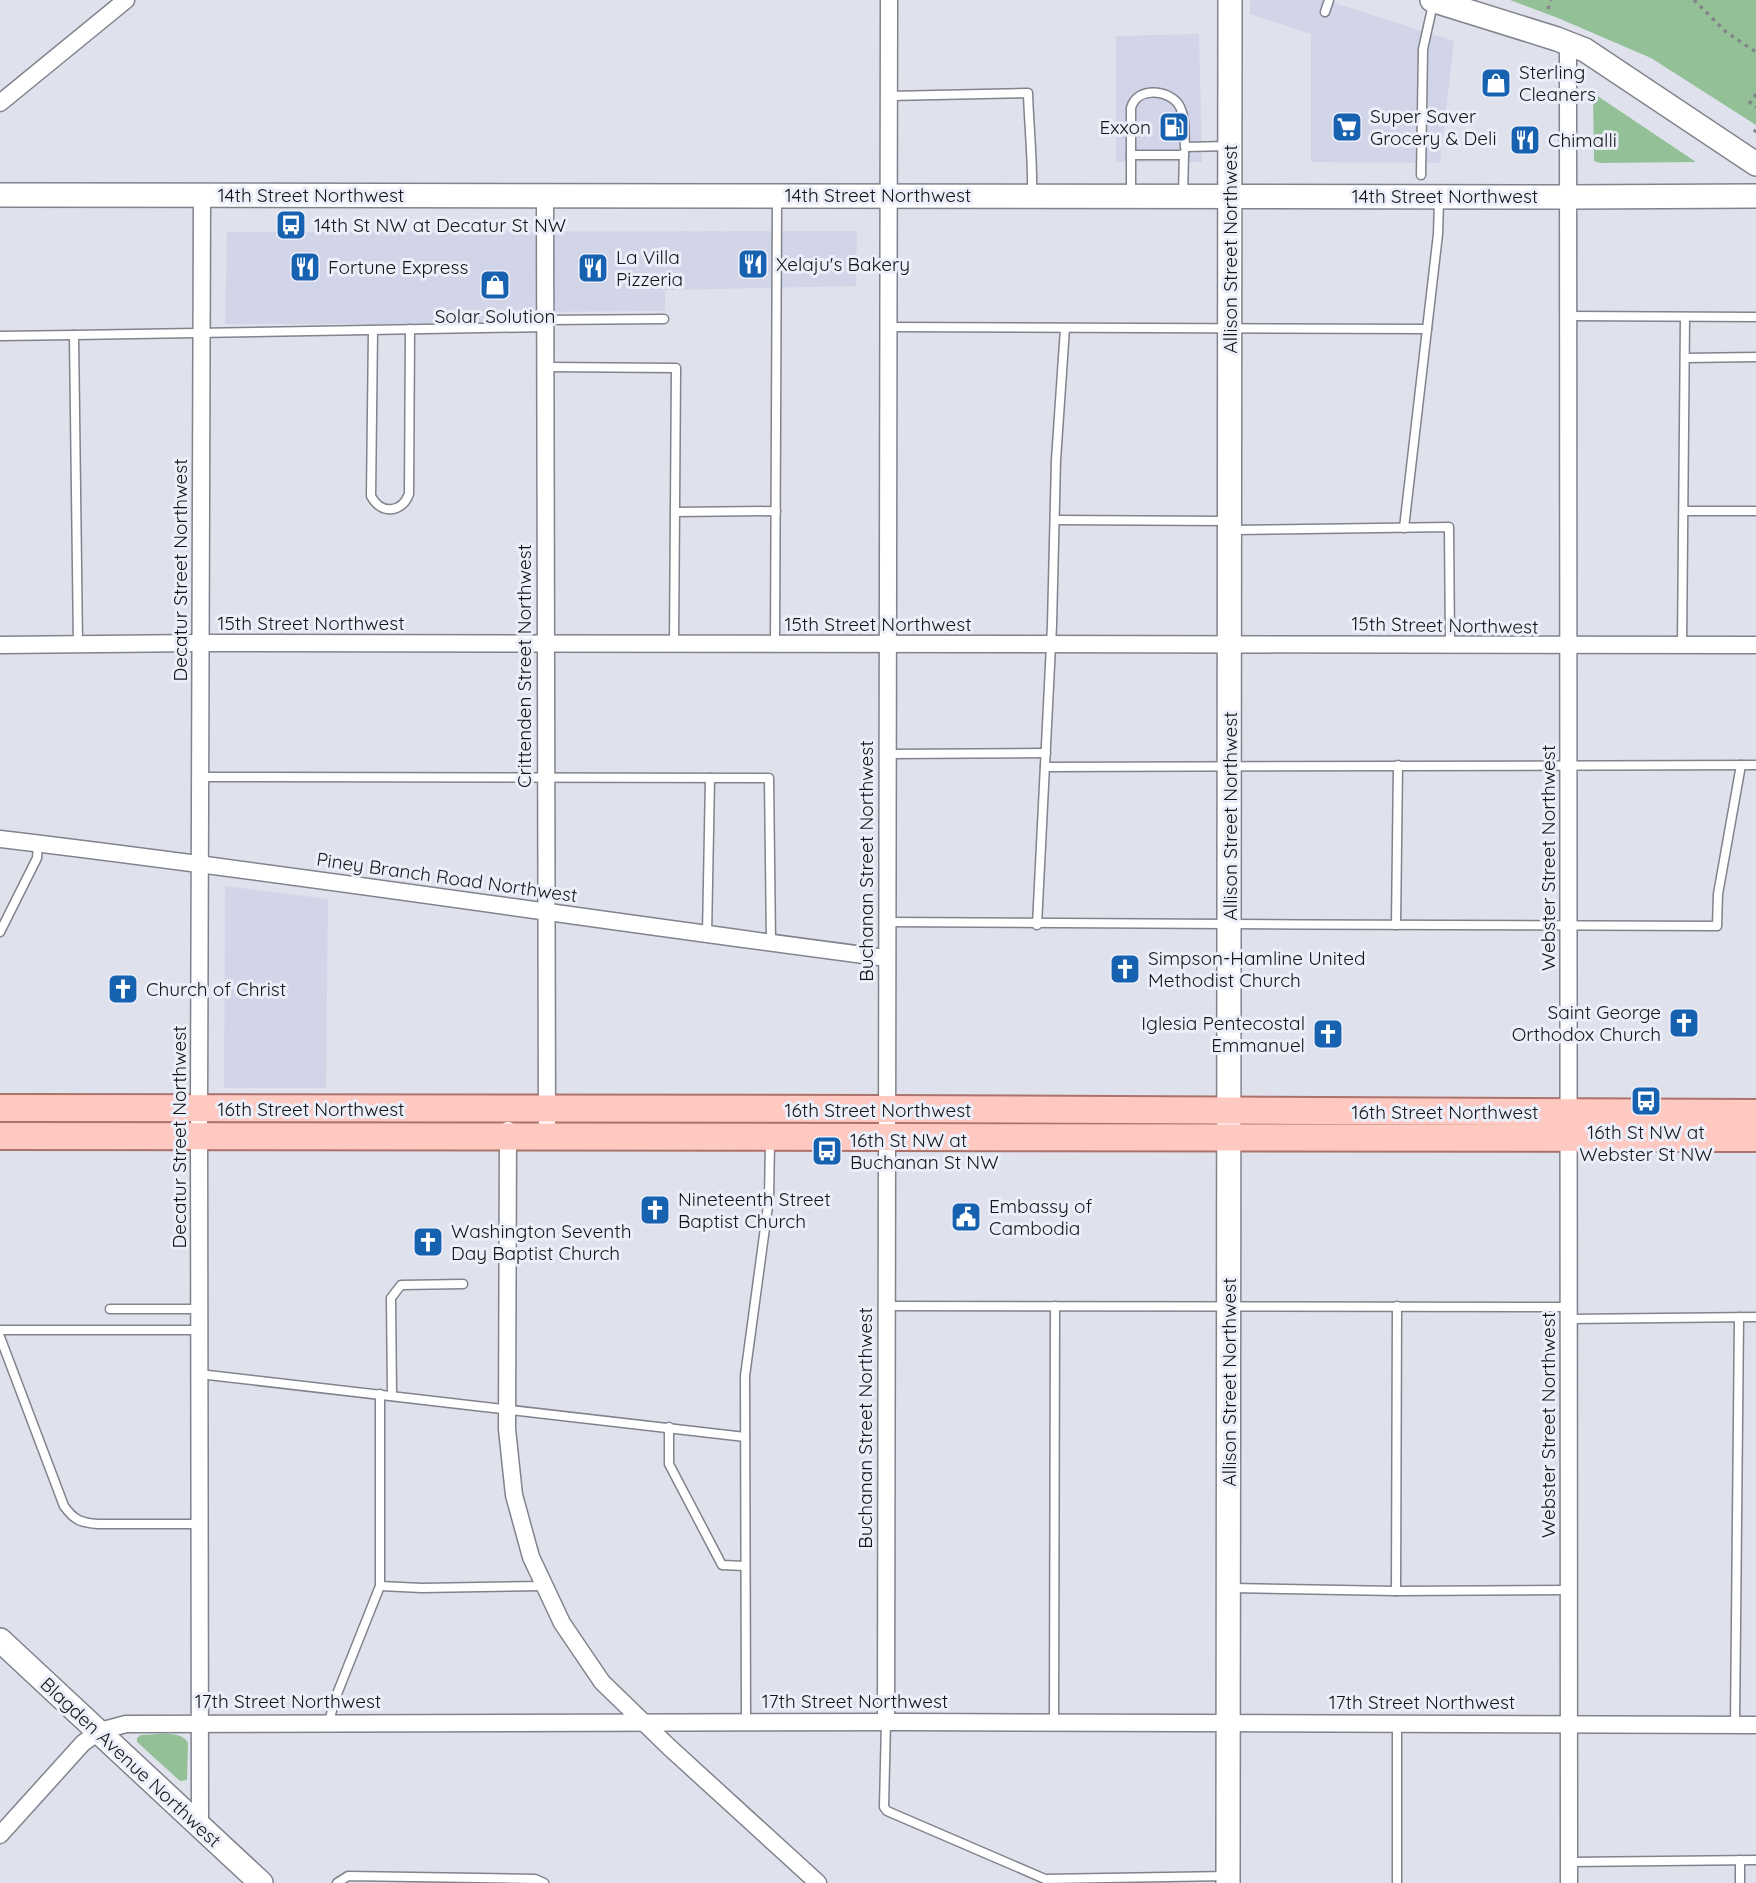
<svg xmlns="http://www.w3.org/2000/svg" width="1756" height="1883" font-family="Quicksand,sans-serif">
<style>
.built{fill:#d1d5e7}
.green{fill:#94c098}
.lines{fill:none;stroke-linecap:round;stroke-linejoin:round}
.lane-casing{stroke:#81838d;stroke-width:11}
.street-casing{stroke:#81838d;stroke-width:19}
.secondary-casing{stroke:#81838d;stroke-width:26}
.primary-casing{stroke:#ab736b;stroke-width:30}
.path{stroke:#83848c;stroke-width:3.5;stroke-dasharray:3.5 5;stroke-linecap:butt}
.lane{stroke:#fff;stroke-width:8}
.street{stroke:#fff;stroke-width:16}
.secondary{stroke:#fff;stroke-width:23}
.primary{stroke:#fec9c1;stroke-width:26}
.labels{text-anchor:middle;stroke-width:6;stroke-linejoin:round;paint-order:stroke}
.poi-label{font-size:19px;fill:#141519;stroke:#eceef9;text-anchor:start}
.street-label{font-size:19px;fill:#141519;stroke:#eceef9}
</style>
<rect width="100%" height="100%" fill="#dfe1ec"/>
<!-- built -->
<g class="built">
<polygon points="1250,0 1325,0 1454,41 1440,163 1311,162 1311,34 1250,14"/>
<polygon points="1199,34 1202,162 1116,162 1116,36"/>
<polygon points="857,231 856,286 665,290 665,311 510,312 509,324 225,324 227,232"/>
<polygon points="225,886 328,899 326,1088 224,1088"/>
</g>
<!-- green -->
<g class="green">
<polygon points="1510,0 1756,0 1756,125 1651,58 1558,18"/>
<polygon points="1593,93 1696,162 1601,163 1594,161"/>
<path d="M141 1735C155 1735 181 1729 188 1743L187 1780 180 1781 137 1742V1738Z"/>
</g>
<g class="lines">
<!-- lane casing -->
<g class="lane-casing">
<g id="lane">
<polyline points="1325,12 1329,0"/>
<path d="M889 96 1028 93C1029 127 1033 161 1032 195"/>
<polyline points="1131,155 1184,155"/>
<polyline points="1421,175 1423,49 1433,4"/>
<polyline points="1183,195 1184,153"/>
<path d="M1131 196V108C1137 85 1172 90 1180 107 1186 119 1184 134 1185 147L1229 146"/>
<polyline points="1569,316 1756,317"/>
<polyline points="545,320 664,319"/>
<polyline points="888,327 1427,329"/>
<path d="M373 330 371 496C381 515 402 513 409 494L410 329"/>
<polyline points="0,336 74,335"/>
<polyline points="1685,358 1756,357"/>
<polyline points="545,367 676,368 674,644"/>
<polyline points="1684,511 1756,511"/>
<polyline points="675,512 776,511"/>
<polyline points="1055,520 1227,521"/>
<polyline points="1404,528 1438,234 1439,201"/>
<polyline points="1233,530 1449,527 1450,645"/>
<polyline points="775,644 777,199"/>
<polyline points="78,645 74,335 545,327"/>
<polyline points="1682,646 1685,317"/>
<polyline points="887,754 1046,753"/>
<polyline points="1045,767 1756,765"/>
<polyline points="201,777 769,778 771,943"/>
<path d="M887 922C1164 925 1440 924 1717 926L1718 894 1741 765"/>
<polyline points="1037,925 1052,625 1056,460 1065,328"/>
<polyline points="1396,925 1398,765"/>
<polyline points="0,932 37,858 38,844"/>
<polyline points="707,935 710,778"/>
<polyline points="887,1306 1569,1307"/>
<polyline points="110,1309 199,1309"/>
<polyline points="1569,1319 1756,1317"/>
<polyline points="0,1330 199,1330"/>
<path d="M0 1337 64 1506C74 1520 81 1523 98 1524H200"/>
<polyline points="199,1374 745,1437"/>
<polyline points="392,1395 391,1298 401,1285 463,1284"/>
<polyline points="669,1427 669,1464 722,1565 745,1566"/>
<polyline points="380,1586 422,1588 543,1586"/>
<polyline points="1232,1588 1396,1591 1397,1306"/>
<polyline points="1396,1591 1569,1590"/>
<polyline points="329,1722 335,1699 380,1586 380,1394"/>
<polyline points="746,1722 745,1376 769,1198 770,1142"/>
<polyline points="886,1722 884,1807 887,1811 1045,1879 1228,1876"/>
<polyline points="1054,1722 1055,1306"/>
<polyline points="1735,1725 1739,1317"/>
<polyline points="1569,1862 1756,1860"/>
<polyline points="337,1883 348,1876 535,1879 544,1883"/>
<polyline points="1397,1883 1397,1723"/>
<polyline points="1740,1883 1740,1860"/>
</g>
</g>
<!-- street casing -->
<g class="street-casing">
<g id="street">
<polyline points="1568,43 1569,1883"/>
<polyline points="0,103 126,0"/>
<polyline points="545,196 547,1137"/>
<polyline points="0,645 201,643 1756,645"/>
<path d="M0 839C296 874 591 920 887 958"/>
<polyline points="508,1130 507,1429 514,1495 531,1557 562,1623 602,1682 669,1747 818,1883"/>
<polyline points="886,1722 889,0"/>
<polyline points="200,1827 199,1109 202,195"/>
<polyline points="0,1835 83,1743 100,1731 126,1724 906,1722 1756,1725"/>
</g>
</g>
<!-- secondary casing -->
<g class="secondary-casing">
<g id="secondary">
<polyline points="1432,0 1557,39 1585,50 1756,164"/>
<polyline points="0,195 1569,197 1756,196"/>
<polyline points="0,1640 261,1883"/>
<polyline points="1228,1883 1230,0"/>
</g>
</g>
<!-- primary casing -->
<g class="primary-casing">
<g id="primary">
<polyline points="0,1108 887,1109 1756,1113"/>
<polyline points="0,1136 1756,1138"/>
</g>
</g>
<!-- path -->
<g class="path">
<polyline points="1694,0 1726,32 1756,52"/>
<polyline points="1548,9 1551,0"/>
<polyline points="1756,94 1750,103 1756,107"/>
<polyline points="1754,132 1756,130"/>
</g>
<!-- lane -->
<use href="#lane" class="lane"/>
<!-- street -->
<use href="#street" class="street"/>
<!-- secondary -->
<use href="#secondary" class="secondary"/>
<!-- primary -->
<use href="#primary" class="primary"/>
</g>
<!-- icons -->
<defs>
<g id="shop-square" transform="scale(1.575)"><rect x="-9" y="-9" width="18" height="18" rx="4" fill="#1661b0" stroke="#eceef9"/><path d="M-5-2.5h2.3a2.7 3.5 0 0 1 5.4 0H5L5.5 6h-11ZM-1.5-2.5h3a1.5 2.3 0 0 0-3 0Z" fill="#fff"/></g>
<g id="fuel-square" transform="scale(1.575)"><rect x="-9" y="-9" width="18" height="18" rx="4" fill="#1661b0" stroke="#eceef9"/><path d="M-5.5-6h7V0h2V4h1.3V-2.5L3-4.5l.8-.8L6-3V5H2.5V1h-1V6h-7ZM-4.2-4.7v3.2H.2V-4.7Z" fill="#fff"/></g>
<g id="supermarket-square" transform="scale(1.575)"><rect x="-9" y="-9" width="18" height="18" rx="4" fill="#1661b0" stroke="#eceef9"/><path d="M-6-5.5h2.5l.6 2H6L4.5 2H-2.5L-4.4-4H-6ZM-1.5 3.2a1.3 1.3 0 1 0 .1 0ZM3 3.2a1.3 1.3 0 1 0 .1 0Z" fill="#fff"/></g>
<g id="restaurant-square" transform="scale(1.575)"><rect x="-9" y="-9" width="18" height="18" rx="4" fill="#1661b0" stroke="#eceef9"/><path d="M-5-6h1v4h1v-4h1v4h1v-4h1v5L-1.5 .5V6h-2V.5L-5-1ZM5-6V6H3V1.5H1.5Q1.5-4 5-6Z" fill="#fff"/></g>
<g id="bus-square" transform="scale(1.575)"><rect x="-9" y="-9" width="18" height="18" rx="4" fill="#1661b0" stroke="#eceef9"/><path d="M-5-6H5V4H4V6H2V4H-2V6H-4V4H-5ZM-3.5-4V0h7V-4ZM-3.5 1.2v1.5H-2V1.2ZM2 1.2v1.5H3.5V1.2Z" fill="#fff"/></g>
<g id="church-square" transform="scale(1.575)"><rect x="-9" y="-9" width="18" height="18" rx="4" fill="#1661b0" stroke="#eceef9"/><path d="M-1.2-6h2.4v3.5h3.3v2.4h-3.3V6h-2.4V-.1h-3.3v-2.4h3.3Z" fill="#fff"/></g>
<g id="civic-square" transform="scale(1.575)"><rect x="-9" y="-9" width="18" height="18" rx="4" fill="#1661b0" stroke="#eceef9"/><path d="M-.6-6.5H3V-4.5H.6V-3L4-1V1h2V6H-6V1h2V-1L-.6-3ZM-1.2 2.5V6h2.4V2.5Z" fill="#fff"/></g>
</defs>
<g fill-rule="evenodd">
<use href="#shop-square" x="1496" y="83"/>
<use href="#fuel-square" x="1174" y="127"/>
<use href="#supermarket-square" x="1347" y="127"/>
<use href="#restaurant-square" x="1525" y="140"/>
<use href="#bus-square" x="291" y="225"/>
<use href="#restaurant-square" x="753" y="264"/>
<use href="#restaurant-square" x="305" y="267"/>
<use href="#restaurant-square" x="593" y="268"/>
<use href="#shop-square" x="495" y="285"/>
<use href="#church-square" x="1125" y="969"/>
<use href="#church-square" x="123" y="989"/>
<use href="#church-square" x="1684" y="1023"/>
<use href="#church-square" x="1328" y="1034"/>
<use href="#bus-square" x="1646" y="1101"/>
<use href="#bus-square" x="827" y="1151"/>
<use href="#church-square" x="655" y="1210"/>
<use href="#civic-square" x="966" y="1217"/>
<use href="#church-square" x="428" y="1242"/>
</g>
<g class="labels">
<!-- poi labels -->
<g class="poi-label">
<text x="1519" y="79">Sterling<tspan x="1519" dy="22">Cleaners</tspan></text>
<text x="1370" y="123">Super Saver<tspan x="1370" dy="22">Grocery &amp; Deli</tspan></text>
<text x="1151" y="134" text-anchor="end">Exxon</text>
<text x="1548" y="147">Chimalli</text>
<text x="314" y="232">14th St NW at Decatur St NW</text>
<text x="616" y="264">La Villa<tspan x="616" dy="22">Pizzeria</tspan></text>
<text x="776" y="271">Xelaju's Bakery</text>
<text x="328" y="274">Fortune Express</text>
<text x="495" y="323" text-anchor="middle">Solar Solution</text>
<text x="1148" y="965">Simpson-Hamline United<tspan x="1148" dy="22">Methodist Church</tspan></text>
<text x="146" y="996">Church of Christ</text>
<text x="1661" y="1019" text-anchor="end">Saint George<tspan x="1661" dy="22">Orthodox Church</tspan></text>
<text x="1305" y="1030" text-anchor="end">Iglesia Pentecostal<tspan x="1305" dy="22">Emmanuel</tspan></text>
<text x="1646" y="1139" text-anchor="middle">16th St NW at<tspan x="1646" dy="22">Webster St NW</tspan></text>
<text x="850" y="1147">16th St NW at<tspan x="850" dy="22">Buchanan St NW</tspan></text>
<text x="678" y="1206">Nineteenth Street<tspan x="678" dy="22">Baptist Church</tspan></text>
<text x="989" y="1213">Embassy of<tspan x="989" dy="22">Cambodia</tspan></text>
<text x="451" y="1238">Washington Seventh<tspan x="451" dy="22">Day Baptist Church</tspan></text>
</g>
<!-- street labels -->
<g class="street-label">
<text x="311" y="202">14th Street Northwest</text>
<text x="878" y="202">14th Street Northwest</text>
<text x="1445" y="203">14th Street Northwest</text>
<text transform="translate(1230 249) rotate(-90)" y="7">Allison Street Northwest</text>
<text transform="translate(180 570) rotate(-90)" y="7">Decatur Street Northwest</text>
<text x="311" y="630">15th Street Northwest</text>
<text x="878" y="631">15th Street Northwest</text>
<text transform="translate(1445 625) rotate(1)" y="7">15th Street Northwest</text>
<text transform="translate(524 666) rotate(-90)" y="7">Crittenden Street Northwest</text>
<text transform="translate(1230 816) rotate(-90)" y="7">Allison Street Northwest</text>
<text transform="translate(1548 858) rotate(-90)" y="7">Webster Street Northwest</text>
<text transform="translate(866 861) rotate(-90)" y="7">Buchanan Street Northwest</text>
<text transform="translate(447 877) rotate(8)" y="7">Piney Branch Road Northwest</text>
<text x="311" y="1116">16th Street Northwest</text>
<text x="878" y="1117">16th Street Northwest</text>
<text x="1445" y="1119">16th Street Northwest</text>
<text transform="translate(179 1137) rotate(-90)" y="7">Decatur Street Northwest</text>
<text transform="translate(1229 1382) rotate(-90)" y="7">Allison Street Northwest</text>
<text transform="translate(1548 1425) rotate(-90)" y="7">Webster Street Northwest</text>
<text transform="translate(865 1428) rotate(-90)" y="7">Buchanan Street Northwest</text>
<text x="288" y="1708">17th Street Northwest</text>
<text x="855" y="1708">17th Street Northwest</text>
<text x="1422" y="1709">17th Street Northwest</text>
<text transform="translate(131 1762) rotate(43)" y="7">Blagden Avenue Northwest</text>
</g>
</g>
</svg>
